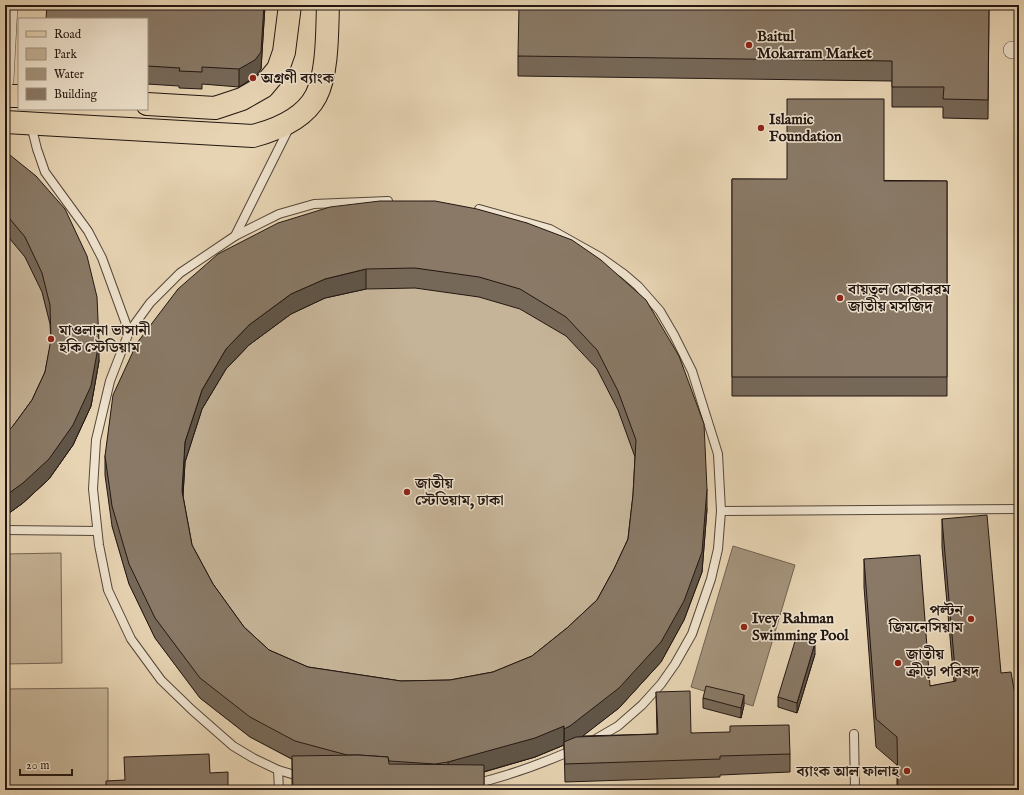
<svg xmlns="http://www.w3.org/2000/svg" width="1024" height="795" font-family="'IM FELL English','Noto Serif Bengali',serif">
<style>
.green{fill:#c6b498;stroke:#746655}
.water{fill:#a4947c;stroke:#706252}
.lines{fill:none;stroke-linecap:round;stroke-linejoin:round}
.lane-casing{stroke:#54463a;stroke-width:10}
.street-casing{stroke:#54463a;stroke-width:18}
.primary-casing{stroke:#231712;stroke-width:24}
.lane{stroke:#efe3ce;stroke-width:8}
.street{stroke:#efe3ce;stroke-width:17}
.primary{stroke:#e7d4b3;stroke-width:22}
.wall{fill:#766858;stroke:#231712;fill-rule:evenodd}
.shaded-wall{fill:#605547;stroke:#231712}
.building{fill:#897966;stroke:#231712;fill-rule:evenodd}
.poi-dot{fill:#8f2418;stroke:#efe3ce;stroke-width:1.5}
.labels{text-anchor:middle;stroke-width:3;stroke-linejoin:round;paint-order:stroke}
.poi-label{font-size:15px;font-weight:bold;fill:#231712;stroke:#efe3ce;text-anchor:start}
</style>
<rect width="100%" height="100%" fill="#e7d4b3"/>
<filter id="stains"><feTurbulence type="fractalNoise" baseFrequency=".005" numOctaves="4"/><feColorMatrix values="0 0 0 0 .2 0 0 0 0 .09 0 0 0 0 .02 0 0 0 .5 -.17"/></filter>
<radialGradient id="worn" r=".72"><stop offset=".6" stop-color="#630" stop-opacity="0"/><stop offset="1" stop-color="#630" stop-opacity=".3"/></radialGradient>
<!-- green -->
<g class="green">
<polygon points="5,171 97,317 99,361 91,406 73,445 49,479 23,503 5,516"/>
<polygon points="330,226 679,376 579,739 535,757 467,777 295,761 250,737 200,698 155,638 129,584 112,526"/>
<polygon points="61,553 62,663 5,664 5,554"/>
<polygon points="108,688 108,790 5,790 5,689"/>
</g>
<!-- water -->
<polygon class="water" points="733,546 795,565 753,706 691,687"/>
<g class="lines">
<!-- lane casing -->
<g class="lane-casing">
<g id="lane">
<polyline points="31,125 37,149 45,172 88,231 102,258 129,332"/>
<polyline points="289,128 235,236 180,273 150,303 129,332 110,381 96,440 93,489 99,545 108,590 131,639 161,680 192,710 233,746 253,758 278,770 302,777"/>
<polyline points="479,209 550,229 600,257 624,274 638,286 660,311 674,335 692,371 718,454 721,511 718,549 711,579 692,634 675,664 661,684 642,705 618,726 594,740"/>
<polyline points="235,236 279,214 314,204 388,201"/>
<polyline points="721,511 1019,509"/>
<polyline points="5,530 97,531"/>
<polyline points="854,734 855,790"/>
<polyline points="278,770 279,790"/>
<path d="M474 784C508 776 541 764 573 750"/>
</g>
</g>
<!-- street casing -->
<g class="street-casing">
<g id="street">
<polyline points="1012,50 1019,50"/>
<polyline points="5,80 9,5"/>
</g>
</g>
<!-- primary casing -->
<g class="primary-casing">
<g id="primary">
<polyline points="5,96 19,96"/>
<polyline points="147,104 215,108 242,99 263,87 278,69 284,52 290,5"/>
<path d="M5 122 253 136C276 130 304 119 316 96 328 73 327 31 328 5"/>
</g>
</g>
<!-- lane -->
<use href="#lane" class="lane"/>
<!-- street -->
<use href="#street" class="street"/>
<!-- primary -->
<use href="#primary" class="primary"/>
</g>
<!-- wall -->
<g class="wall">
<polygon points="47,5 275,5 275,7 265,6 261,69 255,77 239,87 202,84 202,89 179,88 179,86 147,84 147,19"/>
<polygon points="989,7 988,119 943,118 943,107 892,107 892,81 518,76 518,56"/>
<polygon points="5,151 99,361 91,406 73,445 49,479 23,503 5,516 5,434 13,426 32,400 45,372 51,342 50,324 42,292 25,257 5,233"/>
<polygon points="732,179 947,181 947,396 732,396"/>
<path d="M527 223 707 509 702 572 684 620 661 662 619 708 582 736 657 734 656 692 691 733 790 754V772L720 775V777L565 782 564 745 535 757 484 772V787L526 790H292V759L250 737 200 698 155 638 129 584 112 526 105 475V456L178 289ZM415 288 479 297 520 309 566 336 597 369 618 410 635 457 633 495 628 539 614 569 597 600 567 628 532 656 493 672 450 680 401 681 308 667 269 650 244 627 213 584 192 545 183 496 185 462 202 409 226 369 249 345 291 314 325 298 366 289Z"/>
<polygon points="942,519 1001,673 1018,712 1019,790 897,790 897,765 876,747 864,587 864,559 930,686 954,682 942,547"/>
<polygon points="815,654 797,713 778,707 778,697"/>
<polygon points="703,698 744,705 741,718 703,708"/>
</g>
<!-- shaded-wall -->
<g class="shaded-wall">
<polygon points="264,5 265,5 261,69 255,77 239,87 239,69"/>
<polygon points="366,269 366,289 325,298 291,314 249,345 226,369 202,409 185,462 182,511 182,491 185,442 202,390 226,349 249,325 291,294 325,279"/>
<polygon points="99,342 99,361 91,406 73,445 49,479 23,503 5,516 5,496"/>
<polygon points="707,489 707,509 702,572 684,620 661,662 619,708 570,746 564,749 564,729"/>
<polygon points="815,643 815,654 797,713 797,703"/>
<polygon points="744,695 744,705 741,718 741,708"/>
<polygon points="564,726 564,745 535,757 448,782 448,762"/>
</g>
<!-- building -->
<g class="building">
<polygon points="47,5 264,5 261,52 255,60 239,69 202,67 202,72 179,71 180,68 147,66 147,19 46,19"/>
<polygon points="519,5 879,5 989,7 988,100 943,99 944,87 892,87 892,61 518,56"/>
<polygon points="787,99 884,99 884,181 947,181 947,377 732,377 732,179 787,179"/>
<polygon points="5,151 36,176 65,209 87,256 97,297 99,342 91,386 73,425 49,459 23,483 5,496 5,434 13,426 32,400 45,372 51,339 50,305 42,273 25,237 5,213"/>
<path d="M380 201H435L477 209 527 223 572 240 601 260 646 300 679 356 704 424 707 489 702 552 684 601 661 642 619 688 570 726 564 729V726L535 738 448 762 435 764 389 761 388 757 358 755H347L295 741 250 717 200 678 155 618 129 564 112 506 105 456 113 395 137 343 178 289 218 254 278 223 330 207ZM415 268 479 277 520 289 566 317 597 350 618 391 636 440 633 495 628 539 614 569 597 600 567 628 532 656 493 672 450 680 401 681 308 667 269 650 244 627 213 584 192 545 182 491 185 442 202 390 226 349 249 325 291 294 325 279 366 269Z"/>
<polygon points="987,515 1001,673 1011,672 1018,712 1019,712 1019,790 898,790 897,737 876,719 864,559 920,555 930,686 956,681 942,519"/>
<polygon points="796,638 815,643 797,703 778,697"/>
<polygon points="706,686 744,695 741,708 703,698"/>
<polygon points="690,691 691,733 730,732 730,726 789,725 790,754 720,756 720,759 565,764 564,742 576,737 658,734 656,692"/>
<polygon points="209,754 210,773 228,772 228,790 106,790 106,781 125,780 124,757"/>
<polygon points="358,755 388,757 389,764 484,765 484,787 526,787 526,790 293,790 292,756"/>
</g>
<!-- markers -->
<g class="poi-dot">
<circle cx="749" cy="45" r="4"/>
<circle cx="253" cy="78" r="4"/>
<circle cx="761" cy="128" r="4"/>
<circle cx="840" cy="298" r="4"/>
<circle cx="51" cy="339" r="4"/>
<circle cx="407" cy="492" r="4"/>
<circle cx="971" cy="619" r="4"/>
<circle cx="744" cy="627" r="4"/>
<circle cx="898" cy="663" r="4"/>
<circle cx="907" cy="771" r="4"/>
</g>
<g class="labels">
<!-- poi labels -->
<g class="poi-label">
<text x="757" y="41">Baitul<tspan x="757" dy="17">Mokarram Market</tspan></text>
<text x="261" y="83">অগ্রণী ব্যাংক</text>
<text x="769" y="124">Islamic<tspan x="769" dy="17">Foundation</tspan></text>
<text x="848" y="294">বায়তুল মোকাররম<tspan x="848" dy="17">জাতীয় মসজিদ</tspan></text>
<text x="59" y="335">মাওলানা ভাসানী<tspan x="59" dy="17">হকি স্টেডিয়াম</tspan></text>
<text x="415" y="488">জাতীয়<tspan x="415" dy="17">স্টেডিয়াম, ঢাকা</tspan></text>
<text x="963" y="615" text-anchor="end">পল্টন<tspan x="963" dy="17">জিমনেসিয়াম</tspan></text>
<text x="752" y="623">Ivey Rahman<tspan x="752" dy="17">Swimming Pool</tspan></text>
<text x="906" y="659">জাতীয়<tspan x="906" dy="17">ক্রীড়া পরিষদ</tspan></text>
<text x="899" y="776" text-anchor="end">ব্যাংক আল ফালাহ</text>
</g>
</g>
<!-- margin -->
<rect width="1024" height="795" fill="none" stroke="#e7d4b3" stroke-width="20"/>
<rect x="6" y="6" width="1012" height="783" fill="none" stroke="#231712" stroke-width="2"/>
<rect x="10" y="10" width="1004" height="775" fill="none" stroke="#231712"/>
<!-- legend -->
<rect x="18" y="18" width="130" height="92" fill="#efe3ce" stroke="#9d9183"/>
<rect x="26" y="31" width="20" height="6" fill="#e7d4b3" stroke="#9d9183"/>
<text x="54" y="38" font-size="12" fill="#231712">Road</text>
<rect x="26" y="48" width="20" height="12" fill="#c6b498" stroke="#9d9183"/>
<text x="54" y="58" font-size="12" fill="#231712">Park</text>
<rect x="26" y="68" width="20" height="12" fill="#a4947c" stroke="#9d9183"/>
<text x="54" y="78" font-size="12" fill="#231712">Water</text>
<rect x="26" y="88" width="20" height="12" fill="#897966" stroke="#9d9183"/>
<text x="54" y="98" font-size="12" fill="#231712">Building</text>
<!-- scale -->
<path d="M20 769v6h52v-6" fill="none" stroke="#231712" stroke-width="2"/>
<text x="26" y="769" font-size="12" fill="#231712" stroke="#efe3ce" stroke-width="3" paint-order="stroke">20 m</text>
<rect width="100%" height="100%" filter="url(#stains)"/>
<rect width="100%" height="100%" fill="url(#worn)"/>
</svg>
